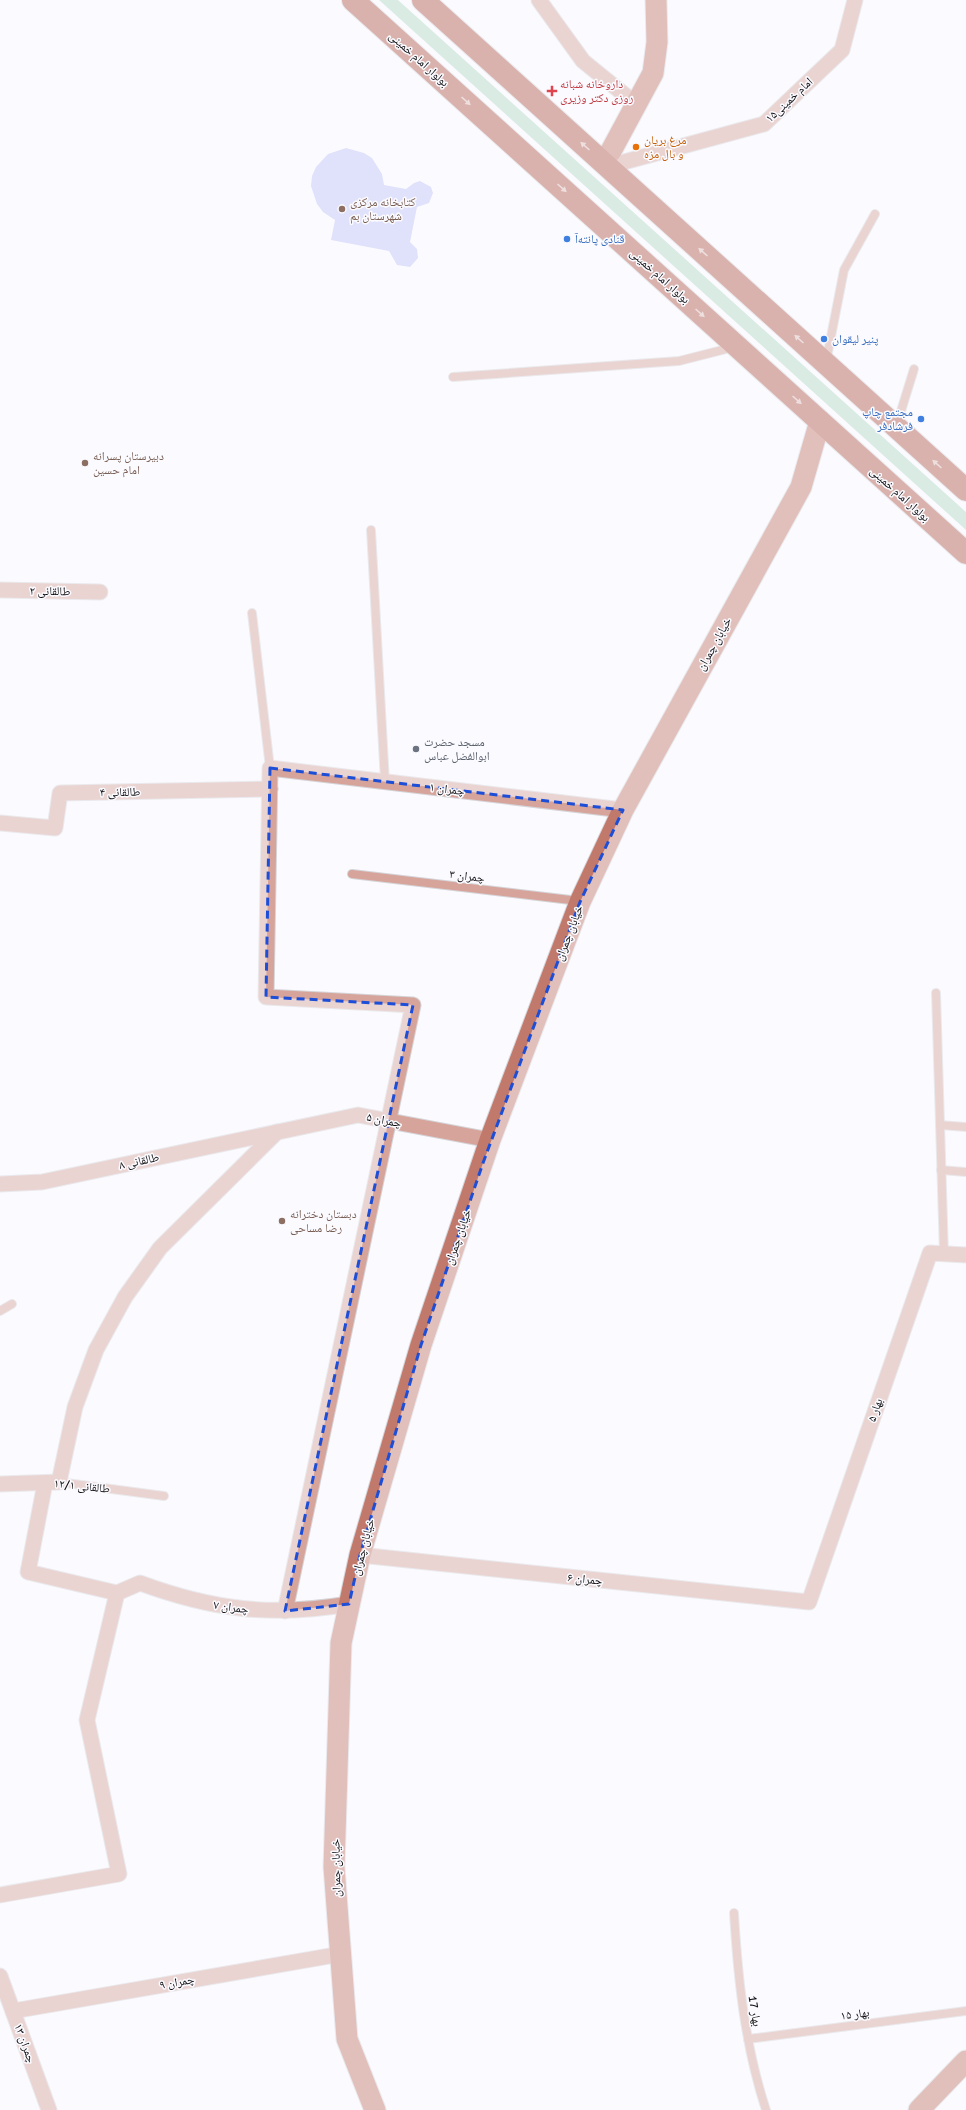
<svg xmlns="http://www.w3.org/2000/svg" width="966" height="2110" font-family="Signika,'Noto Naskh Arabic',sans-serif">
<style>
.green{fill:#b2d7c4}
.building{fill:#bec1f7}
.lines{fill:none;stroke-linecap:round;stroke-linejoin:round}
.lane-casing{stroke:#d5d5d9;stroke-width:10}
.street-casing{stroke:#d5d5d9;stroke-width:17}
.secondary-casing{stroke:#d5d5d9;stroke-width:23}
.primary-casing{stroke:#d5d5d9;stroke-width:24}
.lane{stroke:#d6a49b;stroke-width:8}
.street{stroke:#d6a49b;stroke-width:15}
.secondary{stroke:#c1796c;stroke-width:21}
.primary{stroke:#af594b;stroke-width:22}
.oneway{fill:#ddbab7}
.marked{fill:none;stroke:#1d4ed8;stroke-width:3;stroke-dasharray:8 5;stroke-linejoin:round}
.health-dot{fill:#e0444e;stroke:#fbfbff;stroke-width:1.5}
.food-dot{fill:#e8710a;stroke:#fbfbff;stroke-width:1.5}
.education-dot{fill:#8d6e63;stroke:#fbfbff;stroke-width:1.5}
.shop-dot{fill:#3f7fe0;stroke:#fbfbff;stroke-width:1.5}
.worship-dot{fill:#6b7280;stroke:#fbfbff;stroke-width:1.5}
.labels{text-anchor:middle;stroke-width:3;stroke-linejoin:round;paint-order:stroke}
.street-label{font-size:12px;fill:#101013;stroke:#fbfbff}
.health-label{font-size:12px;fill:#be3a42;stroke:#fbfbff;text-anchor:start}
.food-label{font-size:12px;fill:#c56008;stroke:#fbfbff;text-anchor:start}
.education-label{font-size:12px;fill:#785e54;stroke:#fbfbff;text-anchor:start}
.shop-label{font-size:12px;fill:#366cbe;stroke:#fbfbff;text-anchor:start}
.worship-label{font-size:12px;fill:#5b616d;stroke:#fbfbff;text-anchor:start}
</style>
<rect width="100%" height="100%" fill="#fbfbff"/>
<!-- green -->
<polygon class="green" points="379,0 398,0 966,512 966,530"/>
<!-- building -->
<polygon class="building" points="346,148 364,153 372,158 382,174 384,185 406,189 414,183 420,181 431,187 433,193 429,203 417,207 410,242 417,249 418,258 410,267 397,265 389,251 331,240 335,220 323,212 317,204 311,186 312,176 316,167 328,154"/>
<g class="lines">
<!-- lane casing -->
<g class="lane-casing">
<g id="lane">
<polyline points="826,362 844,270 875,214"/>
<polyline points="453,377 679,361 734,347"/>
<polyline points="897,424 914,369"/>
<polyline points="371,530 385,782"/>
<polyline points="252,613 270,768"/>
<polyline points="352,874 579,901"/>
<polyline points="936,993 944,1254"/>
<polyline points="940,1125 966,1127"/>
<polyline points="941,1170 966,1172"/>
<polyline points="0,1311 12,1304"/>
<polyline points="59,1482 164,1496"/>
<path d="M734 1913C738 1980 745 2046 766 2110"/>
<polyline points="748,2039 966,2011"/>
</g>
</g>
<!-- street casing -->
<g class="street-casing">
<g id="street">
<polyline points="539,0 583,61 636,104"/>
<polyline points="614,173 624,162 764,124 842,50 855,0"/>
<polyline points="0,590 100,592"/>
<polyline points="0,823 55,828 60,793 270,789"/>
<polyline points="0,1184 42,1182 358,1115 490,1140"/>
<polyline points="45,1483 28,1572 117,1593"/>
<polyline points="0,1484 59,1482 75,1407 96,1350 125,1297 160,1248 277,1132"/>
<polyline points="360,1555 809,1602 930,1253 966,1255"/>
<path d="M117 1593 140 1583C213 1610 272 1617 349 1604"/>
<polyline points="285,1611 413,1005 266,997 270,768 623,810"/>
<polyline points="0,1895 119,1874 87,1720 117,1593"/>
<polyline points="0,1976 49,2110"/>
<polyline points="13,2011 341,1954"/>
</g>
</g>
<!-- secondary casing -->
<g class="secondary-casing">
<g id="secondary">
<polyline points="602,161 611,151 653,73 657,42 656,0"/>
<polyline points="375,2110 347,2039 334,1867 341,1643 360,1555 421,1345 490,1140 580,902 623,810 801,487 820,421"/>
<polyline points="919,2110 966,2061"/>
</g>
</g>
<!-- primary casing -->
<g class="primary-casing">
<g id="primary">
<polyline points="353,0 966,553"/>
<polyline points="423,0 966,490"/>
</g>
</g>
<!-- lane -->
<use href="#lane" class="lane"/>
<!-- street -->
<use href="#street" class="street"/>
<!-- secondary -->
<use href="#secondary" class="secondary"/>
<!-- primary -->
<use href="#primary" class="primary"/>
</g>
<!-- one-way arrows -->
<defs><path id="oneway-solid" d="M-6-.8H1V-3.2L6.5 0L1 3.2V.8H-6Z"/></defs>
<g class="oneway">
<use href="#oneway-solid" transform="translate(466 101) rotate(42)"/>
<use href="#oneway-solid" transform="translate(585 146) rotate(-138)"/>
<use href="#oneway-solid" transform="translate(562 188) rotate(42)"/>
<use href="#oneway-solid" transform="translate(703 252) rotate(-138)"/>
<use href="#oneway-solid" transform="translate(700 313) rotate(42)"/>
<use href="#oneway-solid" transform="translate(799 339) rotate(-138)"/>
<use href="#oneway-solid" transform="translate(797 400) rotate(42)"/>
<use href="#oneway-solid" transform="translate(937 464) rotate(-138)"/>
</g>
<!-- marked area -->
<path d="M0 0H966V2110H0ZM270 768 623 810 580 902 483 1163 421 1345 360 1555 349 1604 285 1611 413 1005 266 997Z" fill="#fbfbff" fill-opacity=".55" fill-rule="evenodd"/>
<path class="marked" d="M270 768 623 810 580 902 483 1163 421 1345 360 1555 349 1604 285 1611 413 1005 266 997Z"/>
<!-- markers -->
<path class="health-dot" d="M550 85h4v4h4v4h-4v4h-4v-4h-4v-4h4z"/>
<circle class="food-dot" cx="636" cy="147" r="4"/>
<g class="education-dot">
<circle cx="342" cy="209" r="4"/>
<circle cx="85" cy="463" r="4"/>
<circle cx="282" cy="1221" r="4"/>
</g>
<g class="shop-dot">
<circle cx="567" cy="239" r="4"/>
<circle cx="824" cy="339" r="4"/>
<circle cx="921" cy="419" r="4"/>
</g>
<circle class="worship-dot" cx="416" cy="749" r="4"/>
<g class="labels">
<!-- street labels -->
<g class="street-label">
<text transform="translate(419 59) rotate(42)" y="4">بولوار امام خمینی</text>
<text transform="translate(790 99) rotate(-43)" y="4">امام خمینی۱۵ ‍</text>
<text transform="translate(660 276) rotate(42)" y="4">بولوار امام خمینی</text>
<text transform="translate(900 494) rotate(42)" y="4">بولوار امام خمینی</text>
<text transform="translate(50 591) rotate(1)" y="4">طالقانی ۲</text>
<text transform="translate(714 644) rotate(-61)" y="4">خیابان چمران</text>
<text transform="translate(447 789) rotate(7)" y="4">چمران ۱</text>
<text transform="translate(120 792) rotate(-1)" y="4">طالقانی ۴</text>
<text transform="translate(467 876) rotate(7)" y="4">چمران ۳</text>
<text transform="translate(569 933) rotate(-69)" y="4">خیابان چمران</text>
<text transform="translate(384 1120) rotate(11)" y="4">چمران ۵</text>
<text transform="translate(139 1161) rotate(-12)" y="4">طالقانی ۸</text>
<text transform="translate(458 1237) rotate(-71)" y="4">خیابان چمران</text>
<text transform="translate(875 1410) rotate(-71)" y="4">بهار ۵</text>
<text transform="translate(82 1486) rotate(6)" y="4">طالقانی ۱۲/۱</text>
<text transform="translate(363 1547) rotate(-75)" y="4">خیابان چمران</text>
<text transform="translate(585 1579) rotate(6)" y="4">چمران ۶</text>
<text transform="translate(231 1607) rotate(8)" y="4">چمران ۷</text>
<text transform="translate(336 1868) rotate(-91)" y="4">خیابان چمران</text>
<text transform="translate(177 1982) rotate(-10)" y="4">چمران ۹</text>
<text transform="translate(755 2011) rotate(81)" y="4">بهار 17</text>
<text transform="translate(855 2014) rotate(-7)" y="4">بهار ۱۵</text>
<text transform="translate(25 2043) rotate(70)" y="4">چمران ۱۳</text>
</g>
<!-- health labels -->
<g class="health-label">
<text x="560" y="88">داروخانه شبانه<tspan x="560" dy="14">روزی دکتر وزیری</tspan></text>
</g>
<!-- food labels -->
<g class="food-label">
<text x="644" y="144">مرغ بریان<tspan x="644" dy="14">و بال مزه</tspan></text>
</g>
<!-- education labels -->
<g class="education-label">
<text x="350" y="206">کتابخانه مرکزی<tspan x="350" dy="14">شهرستان بم</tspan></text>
<text x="93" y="460">دبیرستان پسرانه<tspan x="93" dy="14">امام حسین</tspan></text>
<text x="290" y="1218">دبستان دخترانه<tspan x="290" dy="14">رضا مساحی</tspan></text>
</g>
<!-- shop labels -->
<g class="shop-label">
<text x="575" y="243">قنادی پانته‌آ</text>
<text x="832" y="343">پنیر لیقوان</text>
<text x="913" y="416" text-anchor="end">مجتمع چاپ<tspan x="913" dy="14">فرشادفر</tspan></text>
</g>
<!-- worship labels -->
<g class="worship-label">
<text x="424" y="746">مسجد حضرت<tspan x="424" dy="14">ابوالفضل عباس</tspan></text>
</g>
</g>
</svg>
